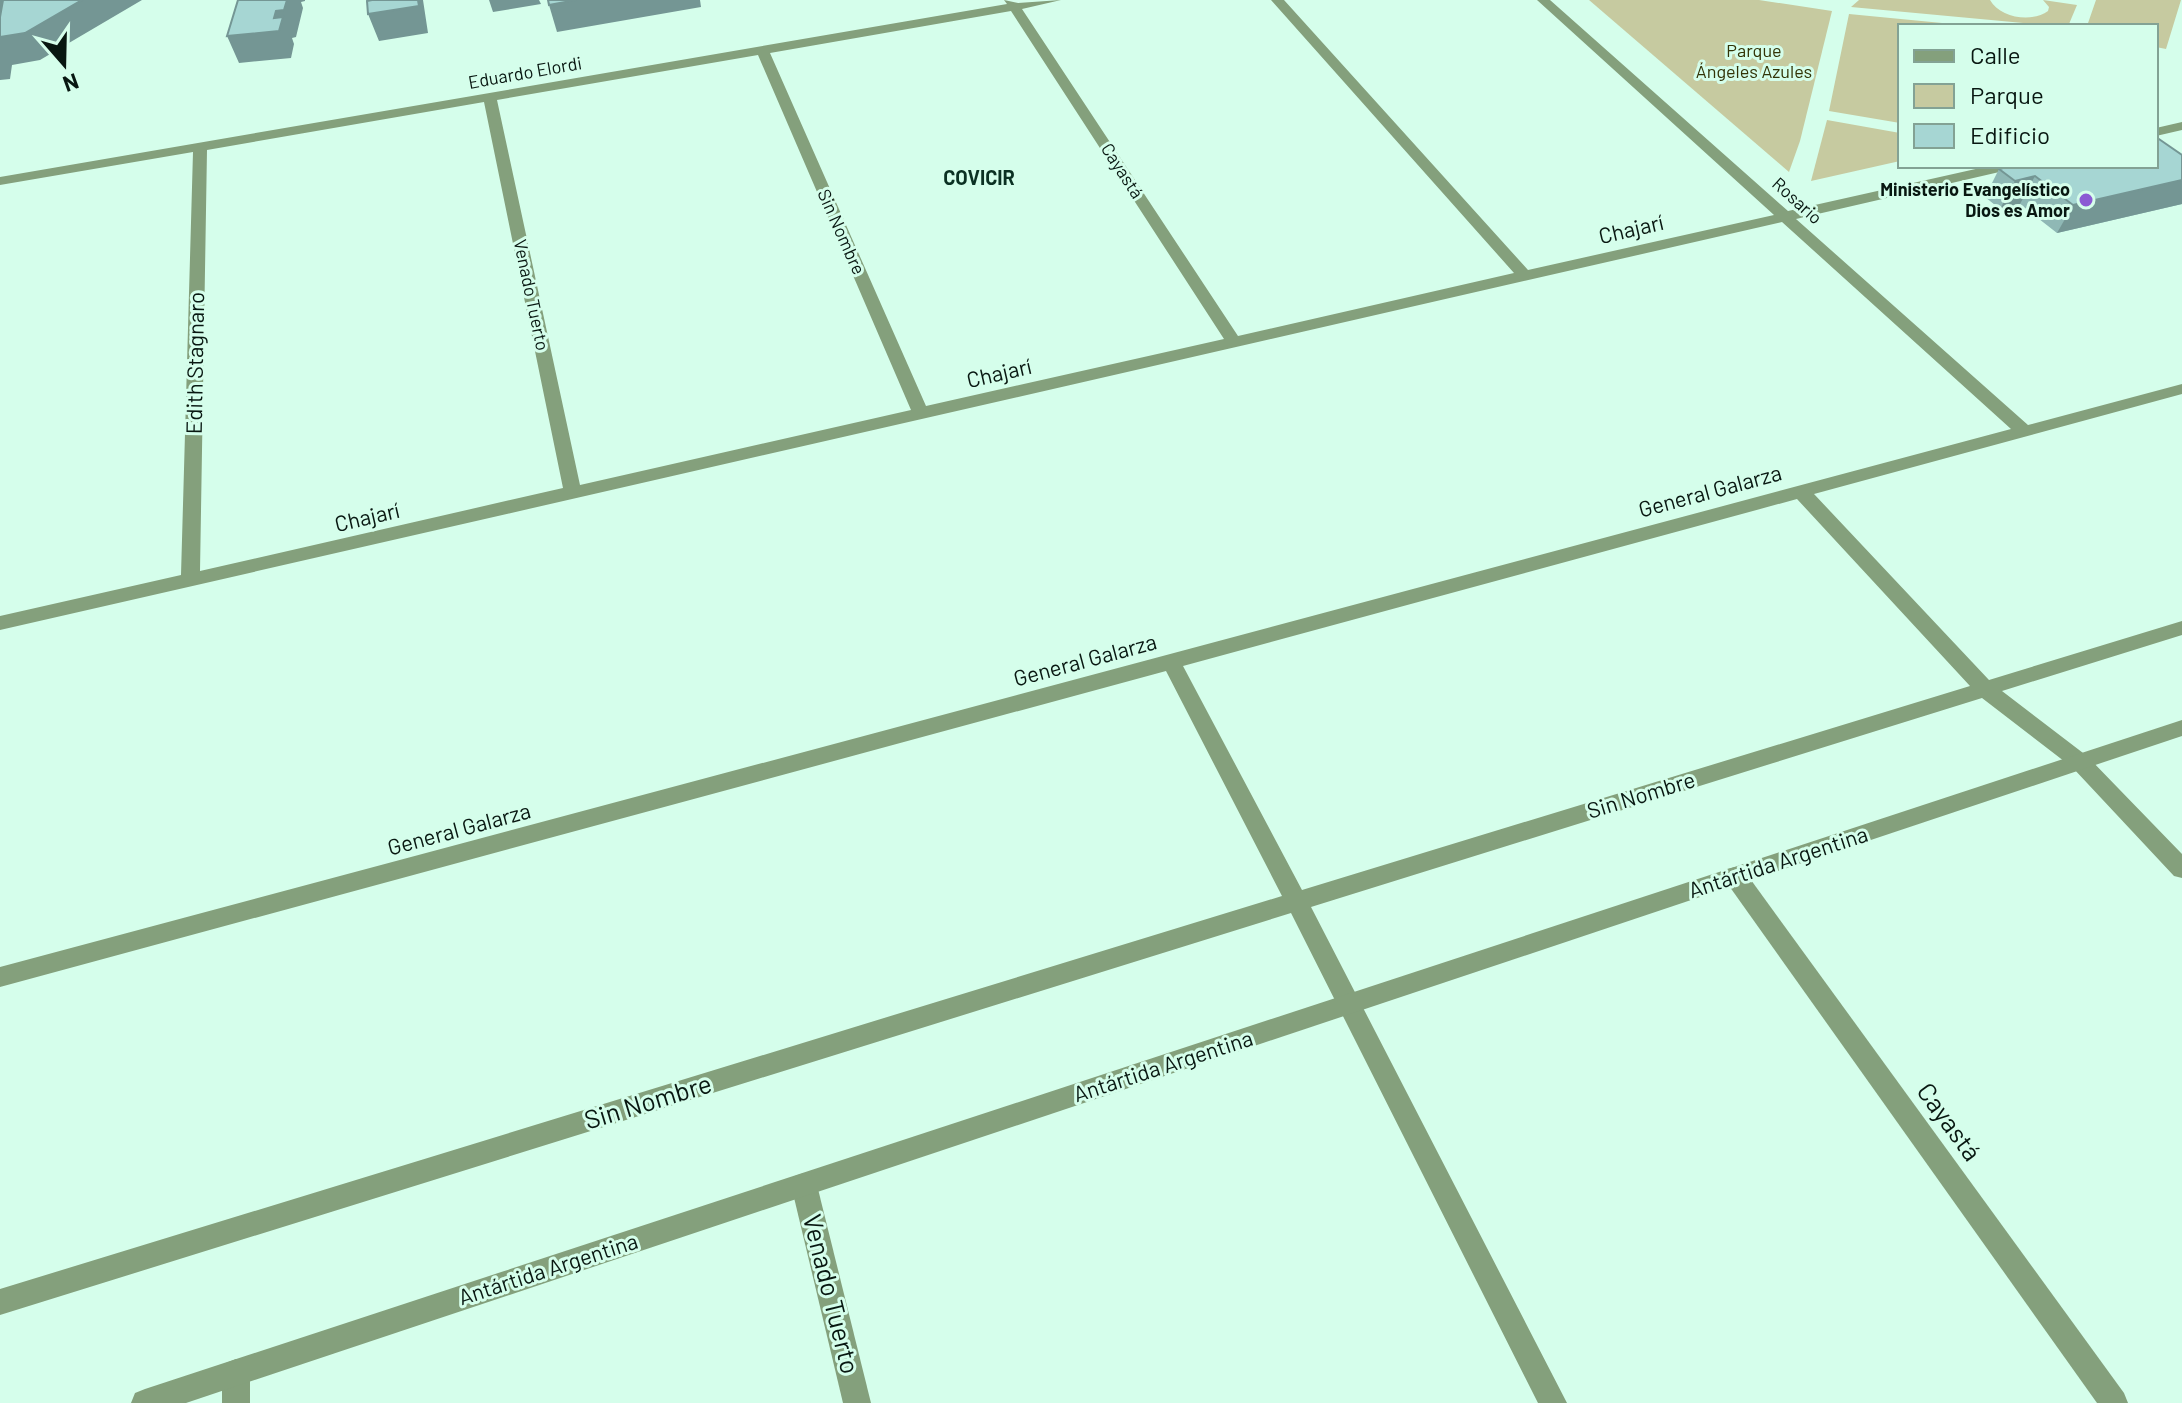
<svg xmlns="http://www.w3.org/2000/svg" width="2182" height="1403" font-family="Barlow,sans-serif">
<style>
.green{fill:#c6caa0}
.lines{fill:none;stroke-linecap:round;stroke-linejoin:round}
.minor{fill:#84a07c;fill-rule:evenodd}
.tertiary{fill:#84a07c;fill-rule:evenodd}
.wall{fill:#8fb8b5}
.shaded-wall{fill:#749694}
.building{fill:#a6d6d3;stroke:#749694;stroke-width:2}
.poi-dot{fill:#8b5ad3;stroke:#d5feeb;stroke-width:3}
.labels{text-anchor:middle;stroke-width:6;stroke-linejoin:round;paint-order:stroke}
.far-park-label{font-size:18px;fill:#323306;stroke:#d5feeb}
.far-street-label{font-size:18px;fill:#081711;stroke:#d5feeb}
.far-poi-label{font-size:18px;font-weight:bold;fill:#081711;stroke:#d5feeb;text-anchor:end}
.far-neighbourhood-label{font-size:20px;font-weight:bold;fill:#0b3123;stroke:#d5feeb}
.street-label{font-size:22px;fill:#081711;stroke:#d5feeb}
.near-street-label{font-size:26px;fill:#081711;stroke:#d5feeb}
</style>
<rect width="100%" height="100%" fill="#d5feeb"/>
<!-- green -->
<g class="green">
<polygon points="1589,0 1759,0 1832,11 1800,141 1789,172"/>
<path d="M1859 0H1990C2000 18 2032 23 2048 11L2049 7 2043 0 2077 5 2069 24 2056 26 1851 7Z"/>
<polygon points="2096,0 2181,0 2166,49 2156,47 2156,26 2087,26"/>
<polygon points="1849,14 1973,26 1900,26 1900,123 1829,111"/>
<polygon points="1827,120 1900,133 1900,161 1811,181"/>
</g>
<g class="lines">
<!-- minor -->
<g class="minor">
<path d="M1004 0 1018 3 1061 0 1022 9 1238 336 1514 273 1271 0H1284L1528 270 1774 215 1537 0H1550L1788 211 1989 166H2015L2008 170 1796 219 2028 425 2182 384V394L1814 494 1989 680 2182 621V635L2002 691 2087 756 2182 854V878L2174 876 2073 768 1982 698 1311 907 1567 1403H1538L1291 913 0 1315V1289L1282 896 1166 671 0 987V967L2011 429 1782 222 0 630V616L181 575 193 152 0 185V177L1007 4ZM1011 11 1224 339 926 406 770 53ZM758 55 911 410 580 485 497 100ZM484 102 563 488 200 571 207 150ZM1797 499 1970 686 1302 890 1183 666Z"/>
<polygon points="2182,122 2182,130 2156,136 2156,128"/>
<polygon points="1735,867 1743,869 2124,1393 2128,1403 2097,1403 1727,883 1724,876 1727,869"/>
<polygon points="804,1173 813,1176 817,1185 871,1403 843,1403 791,1185 795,1176"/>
<polygon points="236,1359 246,1363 250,1373 250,1403 222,1403 222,1373 226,1363"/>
</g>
<!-- tertiary -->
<polygon class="tertiary" points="2182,720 2182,736 186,1403 131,1403 135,1393 145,1389"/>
</g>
<!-- wall -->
<polygon class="wall" points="2182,155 2182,204 2057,233 2020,204 2000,209 1985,197 1999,169"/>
<!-- shaded-wall -->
<g class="shaded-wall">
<polygon points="0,0 142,0 40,60 12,65 10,79 0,80"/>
<polygon points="287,0 305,0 305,1 301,2 303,8 296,37 292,38 294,44 291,58 239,63 227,36 274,18 276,11"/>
<polygon points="368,0 423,0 428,33 379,41 368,14 373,13"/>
<polygon points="489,0 539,0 541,4 493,12"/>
<polygon points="576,0 700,0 701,7 557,32 549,5"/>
<polygon points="2035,176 2020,204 2000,209 2015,181"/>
<polygon points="2182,180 2182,204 2057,233 2073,205"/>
</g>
<!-- building -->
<g class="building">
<polygon points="3,0 82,0 25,33 0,37 0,17"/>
<polygon points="238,0 287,0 284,10 276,11 274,18 283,17 279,31 227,36"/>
<polygon points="372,0 418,0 419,6 368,14 367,1"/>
<polygon points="548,0 576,0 549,5"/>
<polygon points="2156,137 2182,155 2182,180 2073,205 2035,176 2015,181 1999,169 2012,166 2156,166"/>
</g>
<!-- markers -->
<circle class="poi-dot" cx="2086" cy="200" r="8"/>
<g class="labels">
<!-- far-park labels -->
<g class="far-park-label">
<text x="1754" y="57">Parque<tspan x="1754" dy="21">Ángeles Azules</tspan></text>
</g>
<!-- far-street labels -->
<g class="far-street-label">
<text transform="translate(525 73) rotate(-10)" y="6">Eduardo Elordi</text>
<text transform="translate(1122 171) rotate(57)" y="6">Cayastá</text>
<text transform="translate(1797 201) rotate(42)" y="6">Rosario</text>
<text transform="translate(841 232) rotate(66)" y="6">Sin Nombre</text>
<text transform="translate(531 295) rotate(78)" y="6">Venado Tuerto</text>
</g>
<!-- far-poi labels -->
<g class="far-poi-label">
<text x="2070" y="196">Ministerio Evangelístico<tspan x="2070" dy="21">Dios es Amor</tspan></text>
</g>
<!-- far-neighbourhood labels -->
<g class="far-neighbourhood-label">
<text x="979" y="185">COVICIR</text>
</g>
<!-- street labels -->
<g class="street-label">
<text transform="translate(1631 229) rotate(-13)" y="8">Chajarí</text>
<text transform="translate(195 363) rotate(-89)" y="8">Edith Stagnaro</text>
<text transform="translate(999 373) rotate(-13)" y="8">Chajarí</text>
<text transform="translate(1710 491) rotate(-15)" y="8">General Galarza</text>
<text transform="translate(367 517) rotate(-13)" y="8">Chajarí</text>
<text transform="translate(1085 660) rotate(-15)" y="8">General Galarza</text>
<text transform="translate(1641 795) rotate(-17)" y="8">Sin Nombre</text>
<text transform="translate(459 829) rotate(-15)" y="8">General Galarza</text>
<text transform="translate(1778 862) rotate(-18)" y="8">Antártida Argentina</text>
<text transform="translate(1163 1066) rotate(-18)" y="8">Antártida Argentina</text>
<text transform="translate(548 1269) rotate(-18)" y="8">Antártida Argentina</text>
</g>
<!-- near-street labels -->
<g class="near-street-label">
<text transform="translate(648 1102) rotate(-17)" y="9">Sin Nombre</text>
<text transform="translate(1949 1122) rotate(54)" y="9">Cayastá</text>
<text transform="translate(831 1294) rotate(76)" y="9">Venado Tuerto</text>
</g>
</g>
<!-- legend -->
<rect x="1898" y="24" width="260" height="144" fill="#d5feeb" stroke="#83a294" stroke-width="2"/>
<rect x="1914" y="50" width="40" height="12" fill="#84a07c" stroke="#83a294" stroke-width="2"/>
<text x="1970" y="64" font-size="24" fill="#081711">Calle</text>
<rect x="1914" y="84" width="40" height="24" fill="#c6caa0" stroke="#83a294" stroke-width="2"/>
<text x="1970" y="104" font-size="24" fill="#081711">Parque</text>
<rect x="1914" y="124" width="40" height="24" fill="#a6d6d3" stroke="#83a294" stroke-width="2"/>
<text x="1970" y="144" font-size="24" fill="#081711">Edificio</text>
<!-- north arrow -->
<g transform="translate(64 64) rotate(160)" stroke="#d5feeb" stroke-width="6" paint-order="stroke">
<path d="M0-6L14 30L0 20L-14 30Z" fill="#081711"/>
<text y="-12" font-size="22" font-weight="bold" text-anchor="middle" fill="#081711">N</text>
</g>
</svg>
